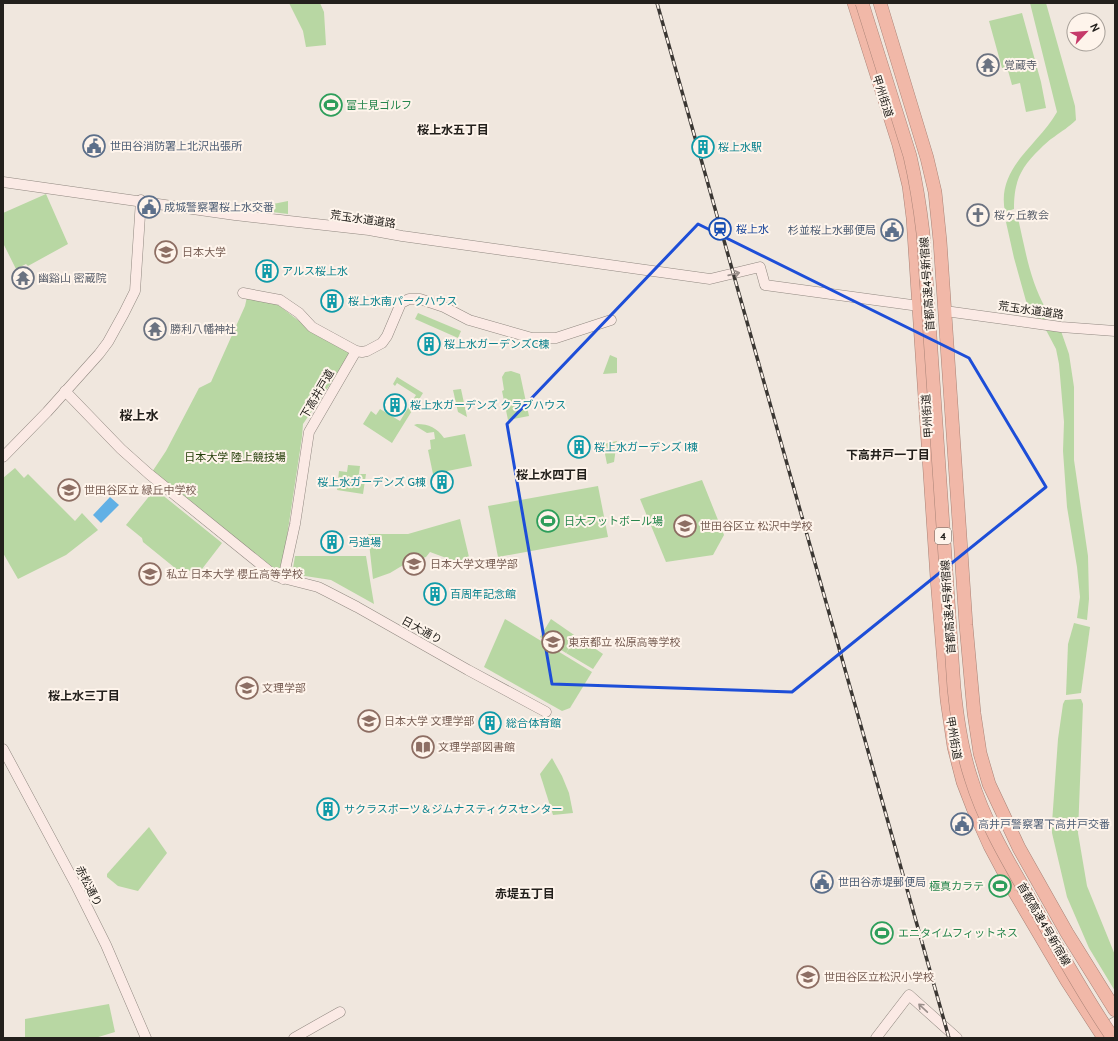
<svg xmlns="http://www.w3.org/2000/svg" width="1118" height="1041" font-family="Cabin,'Noto Sans JP',sans-serif">
<style>
.green{fill:#b8d7a3}
.water{fill:#61b0e5}
.lines{fill:none;stroke-linecap:round;stroke-linejoin:round}
.secondary-casing{stroke:#908880;stroke-width:11}
.highway-casing{stroke:#a98377;stroke-width:14}
.secondary{stroke:#fbeae5;stroke-width:10}
.highway{stroke:#f1b8a8;stroke-width:13}
.rail-casing{stroke:#3b3733;stroke-width:3.5}
.rail{stroke:#fef4eb;stroke-width:2;stroke-dasharray:6;stroke-linecap:butt}
.highway-bridge-casing{stroke:#a98377;stroke-width:14;stroke-linecap:butt}
.highway-bridge{stroke:#f1b8a8;stroke-width:13}
.oneway{stroke:#9a8f8b}
.marked{fill:none;stroke:#1d4ed8;stroke-width:3;stroke-linejoin:round}
.labels{text-anchor:middle;stroke-width:4;stroke-linejoin:round;paint-order:stroke}
.shield{fill:#fef4eb;stroke:#65605a;stroke-width:1}
.shield-label{font-size:10px;font-weight:bold;fill:#23201c}
.worship-label{font-size:11px;fill:#5b616d;stroke:#fef4eb;text-anchor:start}
.street-label{font-size:11px;fill:#23201c;stroke:#fef4eb}
.leisure-label{font-size:11px;fill:#27864d;stroke:#fef4eb;text-anchor:start}
.service-label{font-size:11px;fill:#4e5e75;stroke:#fef4eb;text-anchor:start}
.culture-label{font-size:11px;fill:#0d838f;stroke:#fef4eb;text-anchor:start}
.transit-label{font-size:11px;fill:#164399;stroke:#fef4eb;text-anchor:start}
.education-label{font-size:11px;fill:#785e54;stroke:#fef4eb;text-anchor:start}
.park-label{font-size:11px;fill:#243e09;stroke:#fef4eb}
.neighbourhood-label{font-size:12px;font-weight:bold;fill:#23201c;stroke:#fef4eb}
.quarter-label{font-size:13px;font-weight:bold;fill:#23201c;stroke:#fef4eb}
</style>
<rect width="100%" height="100%" fill="#f0e7de"/>
<!-- green -->
<g class="green">
<polygon points="289,3 320,3 324,12 326,45 306,47 303,31"/>
<path d="M1030 3H1046L1075 106 1076 120C1069 127 1062 131 1054 137 1049 140 1044 145 1040 149 1020 168 1014 182 1014 209L1005 212C996 167 1038 146 1057 112Z"/>
<polygon points="1022,13 1041,82 1046,108 1026,112 1020,83 1012,85 1007,67 1002,68 989,21"/>
<polygon points="46,194 68,244 28,266 26,264 16,269 3,243 3,213"/>
<polygon points="288,201 288,214 272,212 271,215 257,213 258,207"/>
<path d="M1018 218C1025 249 1030 281 1046 309L1040 312 1046 320 1038 319 1026 301 1014 258 1006 222Z"/>
<polygon points="247,297 277,304 312,331 352,352 303,424 302,437 281,576 152,472 166,451 199,388 211,382 245,306"/>
<polygon points="418,313 461,331 458,338 415,319"/>
<polygon points="1046,330 1061,331 1069,354 1074,387 1074,460 1088,556 1089,599 1087,620 1077,618 1080,597 1077,567 1067,507 1063,451 1064,422 1059,364 1056,349"/>
<polygon points="610,355 617,358 617,373 603,374"/>
<polygon points="511,371 520,374 529,416 508,420 502,391 504,390 502,377 505,372"/>
<polygon points="397,377 423,393 392,443 363,424 371,411 376,415 380,409 400,421 416,395 397,383 395,386 393,384"/>
<polygon points="461,389 467,417 458,412 453,390"/>
<path d="M417 424C429 424 437 428 444 438L465 434 472 466 433 474 428 450 431 449 430 440 435 439 434 432 427 433 414 425Z"/>
<polygon points="617,441 614,462 607,464 603,444"/>
<polygon points="348,465 360,466 359,474 366,474 363,494 337,490 339,471 347,472"/>
<polygon points="15,468 24,478 28,474 75,521 82,513 98,530 66,555 18,579 3,553 3,478"/>
<polygon points="702,480 724,535 713,555 666,562 640,499"/>
<polygon points="598,486 608,537 498,557 488,506"/>
<polygon points="155,489 222,543 202,569 180,572 143,542 142,538 126,525"/>
<polygon points="460,519 469,557 457,562 430,552 426,557 405,564 390,573 373,579 368,534 408,534"/>
<polygon points="295,556 366,556 374,604 331,580 292,574"/>
<polygon points="505,619 592,672 570,708 562,711 484,667"/>
<polygon points="551,619 577,637 566,653 540,637"/>
<polygon points="1074,623 1090,627 1081,693 1066,695 1068,644"/>
<polygon points="578,637 603,654 593,669 566,653"/>
<polygon points="1081,699 1083,704 1078,833 1087,886 1115,955 1115,991 1089,948 1067,897 1052,833 1052,823 1058,739 1063,704 1065,700"/>
<polygon points="552,758 562,776 569,793 573,813 553,815 540,774"/>
<polygon points="149,827 167,853 138,891 118,886 107,877 107,874"/>
<polygon points="109,1004 115,1032 95,1038 25,1038 25,1019"/>
</g>
<!-- water -->
<polygon class="water" points="110,497 119,505 101,523 93,515"/>
<g class="lines">
<!-- secondary casing -->
<g class="secondary-casing">
<g id="secondary">
<polyline points="3,182 235,215 369,230 402,236 710,279 760,267 765,285 919,306"/>
<polyline points="243,293 280,300 299,313 312,327 356,351 362,352 367,351 382,343 387,336 401,303 409,299 420,299 444,307 469,320 532,338 556,338 611,320"/>
<polyline points="945,311 1061,327 1115,331"/>
<polyline points="65,391 121,449 149,474 275,576 318,587 326,591 357,607 468,670 546,712"/>
<polyline points="3,457 47,412 99,354 108,342 124,313 135,291 141,200"/>
<polyline points="283,579 295,524 309,432 356,351"/>
<polyline points="3,749 77,887 106,945 146,1038"/>
<polyline points="1101,1030 1115,1022"/>
<polyline points="294,1038 340,1012"/>
<polyline points="876,1038 909,995 957,1038"/>
</g>
</g>
<!-- highway casing -->
<g class="highway-casing">
<g id="highway">
<polyline points="854,3 899,145 909,186 913,218 937,578 947,700 954,747 963,782 973,808 990,846 1014,891 1067,981 1104,1038"/>
<polyline points="880,3 927,158 935,192 940,241 966,625 974,713 980,753 989,784 1019,848 1067,933 1115,1010"/>
</g>
</g>
<!-- secondary -->
<use href="#secondary" class="secondary"/>
<!-- highway -->
<use href="#highway" class="highway"/>
<!-- rail casing -->
<g class="rail-casing">
<polyline id="rail" points="657,3 949,1038"/>
</g>
<!-- rail -->
<use href="#rail" class="rail"/>
<!-- highway-bridge casing -->
<g class="highway-bridge-casing">
<path id="highway-bridge" d="M862 3 910 156C916 182 920 207 923 233L954 688C957 718 961 748 971 778 985 824 1011 866 1035 908 1060 952 1084 996 1113 1038"/>
</g>
<!-- highway-bridge -->
<use href="#highway-bridge" class="highway-bridge"/>
</g>
<!-- one-way arrows -->
<defs><path id="oneway-shaft" d="M-6 0H5M1.5-3L5.5 0L1.5 3" fill="none" stroke-width="1.6" stroke-linecap="round" stroke-linejoin="round"/></defs>
<g class="oneway">
<use href="#oneway-shaft" transform="translate(734 274) rotate(-13)"/>
<use href="#oneway-shaft" transform="translate(923 1008) rotate(-137)"/>
</g>
<!-- marked area -->
<path class="marked" d="M698 224 969 358 1046 487 792 692 552 684 507 424Z"/>
<!-- icons -->
<defs>
<g id="temple-ring" transform="scale(1.15)"><circle r="9.5" fill="#fef4eb" stroke="#6b7280" stroke-width="1.5"/><path d="M0-6L5-2H3V0L6.5 2.5H4V6H1.5V3h-3V6H-4V2.5H-6.5L-3 0V-2H-5Z" fill="#6b7280"/></g>
<g id="stadium-ring" transform="scale(1.15)"><circle r="9.5" fill="#fef4eb" stroke="#2e9e5b" stroke-width="1.5"/><path d="M0-5a6.5 5 0 1 0 0 10a6.5 5 0 1 0 0-10ZM-3.5-1.8h7v3.6h-7Z" fill="#2e9e5b"/></g>
<g id="civic-ring" transform="scale(1.15)"><circle r="9.5" fill="#fef4eb" stroke="#5c6f8a" stroke-width="1.5"/><path d="M-.6-6.5H3V-4.5H.6V-3L4-1V1h2V6H-6V1h2V-1L-.6-3ZM-1.2 2.5V6h2.4V2.5Z" fill="#5c6f8a"/></g>
<g id="building-ring" transform="scale(1.15)"><circle r="9.5" fill="#fef4eb" stroke="#0f9aa8" stroke-width="1.5"/><path d="M-4-6H4V6H1V3H-1V6H-4ZM-2.5-4.3h1.7v1.8h-1.7ZM.8-4.3h1.7v1.8H.8ZM-2.5-1h1.7V.8h-1.7ZM.8-1h1.7V.8H.8Z" fill="#0f9aa8"/></g>
<g id="church-ring" transform="scale(1.15)"><circle r="9.5" fill="#fef4eb" stroke="#6b7280" stroke-width="1.5"/><path d="M-1.2-6h2.4v3.5h3.3v2.4h-3.3V6h-2.4V-.1h-3.3v-2.4h3.3Z" fill="#6b7280"/></g>
<g id="station-ring" transform="scale(1.15)"><circle r="9.5" fill="#fef4eb" stroke="#1a4fb4" stroke-width="1.5"/><path d="M-3-6H3Q5-6 5-4V2Q5 4 3 4L4.5 6H3L1.5 4h-3L-3 6H-4.5L-3 4Q-5 4-5 2V-4Q-5-6-3-6ZM-3.5-4v3h7v-3ZM-3.5 1v1.5H-2V1ZM2 1v1.5H3.5V1Z" fill="#1a4fb4"/></g>
<g id="university-ring" transform="scale(1.15)"><circle r="9.5" fill="#fef4eb" stroke="#8d6e63" stroke-width="1.5"/><path d="M0-5L7-2L0 1L-7-2ZM-4 1L0 2.5L4 1V4Q0 6-4 4Z" fill="#8d6e63"/></g>
<g id="school-ring" transform="scale(1.15)"><circle r="9.5" fill="#fef4eb" stroke="#8d6e63" stroke-width="1.5"/><path d="M0-5L7-2L0 1L-7-2ZM-4 1L0 2.5L4 1V4Q0 6-4 4Z" fill="#8d6e63"/></g>
<g id="library-ring" transform="scale(1.15)"><circle r="9.5" fill="#fef4eb" stroke="#8d6e63" stroke-width="1.5"/><path d="M-6-4Q-3-5.5-.7-3.5V5Q-3 3-6 4ZM6-4Q3-5.5 .7-3.5V5Q3 3 6 4Z" fill="#8d6e63"/></g>
</defs>
<g fill-rule="evenodd">
<use href="#temple-ring" x="988" y="65"/>
<use href="#stadium-ring" x="331" y="105"/>
<use href="#civic-ring" x="94" y="146"/>
<use href="#building-ring" x="703" y="147"/>
<use href="#civic-ring" x="149" y="207"/>
<use href="#church-ring" x="978" y="215"/>
<use href="#station-ring" x="720" y="229"/>
<use href="#civic-ring" x="892" y="230"/>
<use href="#university-ring" x="166" y="252"/>
<use href="#building-ring" x="267" y="271"/>
<use href="#temple-ring" x="23" y="278"/>
<use href="#building-ring" x="332" y="301"/>
<use href="#temple-ring" x="155" y="329"/>
<use href="#building-ring" x="429" y="344"/>
<use href="#building-ring" x="395" y="405"/>
<use href="#building-ring" x="579" y="447"/>
<use href="#building-ring" x="442" y="482"/>
<use href="#school-ring" x="69" y="490"/>
<use href="#stadium-ring" x="548" y="521"/>
<use href="#school-ring" x="685" y="526"/>
<use href="#building-ring" x="332" y="542"/>
<use href="#university-ring" x="414" y="564"/>
<use href="#school-ring" x="150" y="574"/>
<use href="#building-ring" x="435" y="594"/>
<use href="#school-ring" x="553" y="642"/>
<use href="#university-ring" x="247" y="688"/>
<use href="#university-ring" x="369" y="721"/>
<use href="#building-ring" x="490" y="723"/>
<use href="#library-ring" x="423" y="747"/>
<use href="#building-ring" x="328" y="809"/>
<use href="#civic-ring" x="962" y="824"/>
<use href="#civic-ring" x="822" y="882"/>
<use href="#stadium-ring" x="1000" y="886"/>
<use href="#stadium-ring" x="882" y="933"/>
<use href="#school-ring" x="808" y="977"/>
</g>
<g class="labels">
<!-- shield labels -->
<rect class="shield" x="935" y="528" width="16" height="16" rx="3"/>
<g class="shield-label">
<text x="943" y="540">4</text>
</g>
<!-- worship labels -->
<g class="worship-label">
<text x="1004" y="69">覚蔵寺</text>
<text x="994" y="219">桜ヶ丘教会</text>
<text x="38" y="282">幽谿山 密蔵院</text>
<text x="170" y="333">勝利八幡神社</text>
</g>
<!-- street labels -->
<g class="street-label">
<text transform="translate(883 96) rotate(72)" y="4">甲州街道</text>
<text transform="translate(363 219) rotate(8)" y="4">荒玉水道道路</text>
<text transform="translate(927 284) rotate(-94)" y="4">首都高速4号新宿線</text>
<text transform="translate(1031 310) rotate(8)" y="4">荒玉水道道路</text>
<text transform="translate(317 394) rotate(-60)" y="4">下高井戸道</text>
<text transform="translate(927 416) rotate(-94)" y="4">甲州街道</text>
<text transform="translate(948 607) rotate(-94)" y="4">首都高速4号新宿線</text>
<text transform="translate(422 630) rotate(29)" y="4">日大通り</text>
<text transform="translate(954 738) rotate(80)" y="4">甲州街道</text>
<text transform="translate(89 886) rotate(63)" y="4">赤松通り</text>
<text transform="translate(1044 924) rotate(60)" y="4">首都高速4号新宿線</text>
</g>
<!-- leisure labels -->
<g class="leisure-label">
<text x="346" y="109">富士見ゴルフ</text>
<text x="564" y="525">日大フットボール場</text>
<text x="984" y="890" text-anchor="end">極真カラテ</text>
<text x="898" y="937">エニタイムフィットネス</text>
</g>
<!-- service labels -->
<g class="service-label">
<text x="110" y="150">世田谷消防署上北沢出張所</text>
<text x="164" y="211">成城警察署桜上水交番</text>
<text x="876" y="234" text-anchor="end">杉並桜上水郵便局</text>
<text x="978" y="828">高井戸警察署下高井戸交番</text>
<text x="838" y="886">世田谷赤堤郵便局</text>
</g>
<!-- culture labels -->
<g class="culture-label">
<text x="718" y="151">桜上水駅</text>
<text x="282" y="275">アルス桜上水</text>
<text x="348" y="305">桜上水南パークハウス</text>
<text x="444" y="348">桜上水ガーデンズC棟</text>
<text x="410" y="409">桜上水ガーデンズ クラブハウス</text>
<text x="594" y="451">桜上水ガーデンズ I棟</text>
<text x="426" y="486" text-anchor="end">桜上水ガーデンズ G棟</text>
<text x="348" y="546">弓道場</text>
<text x="450" y="598">百周年記念館</text>
<text x="506" y="727">総合体育館</text>
<text x="344" y="813">サクラスポーツ＆ジムナスティクスセンター</text>
</g>
<!-- transit labels -->
<g class="transit-label">
<text x="736" y="233">桜上水</text>
</g>
<!-- education labels -->
<g class="education-label">
<text x="182" y="256">日本大学</text>
<text x="84" y="494">世田谷区立 緑丘中学校</text>
<text x="700" y="530">世田谷区立 松沢中学校</text>
<text x="430" y="568">日本大学文理学部</text>
<text x="166" y="578">私立 日本大学 櫻丘高等学校</text>
<text x="568" y="646">東京都立 松原高等学校</text>
<text x="262" y="692">文理学部</text>
<text x="384" y="725">日本大学 文理学部</text>
<text x="438" y="751">文理学部図書館</text>
<text x="824" y="981">世田谷区立松沢小学校</text>
</g>
<!-- park labels -->
<g class="park-label">
<text x="235" y="461">日本大学 陸上競技場</text>
</g>
<!-- neighbourhood labels -->
<g class="neighbourhood-label">
<text x="453" y="134">桜上水五丁目</text>
<text x="888" y="459">下高井戸一丁目</text>
<text x="552" y="479">桜上水四丁目</text>
<text x="84" y="700">桜上水三丁目</text>
<text x="525" y="898">赤堤五丁目</text>
</g>
<!-- quarter labels -->
<g class="quarter-label">
<text x="139" y="420">桜上水</text>
</g>
</g>
<!-- border -->
<rect width="1118" height="1041" fill="none" stroke="#23201c" stroke-width="8"/>
<!-- north arrow -->
<g transform="translate(1086 32) rotate(64)"><circle r="19" fill="#fef4eb" stroke="#a69f98"/>
<path d="M0-3L7 15L0 10L-7 15Z" fill="#c63a6a"/>
<text y="-6" font-size="11" font-weight="bold" text-anchor="middle" fill="#23201c">N</text>
</g>
</svg>
